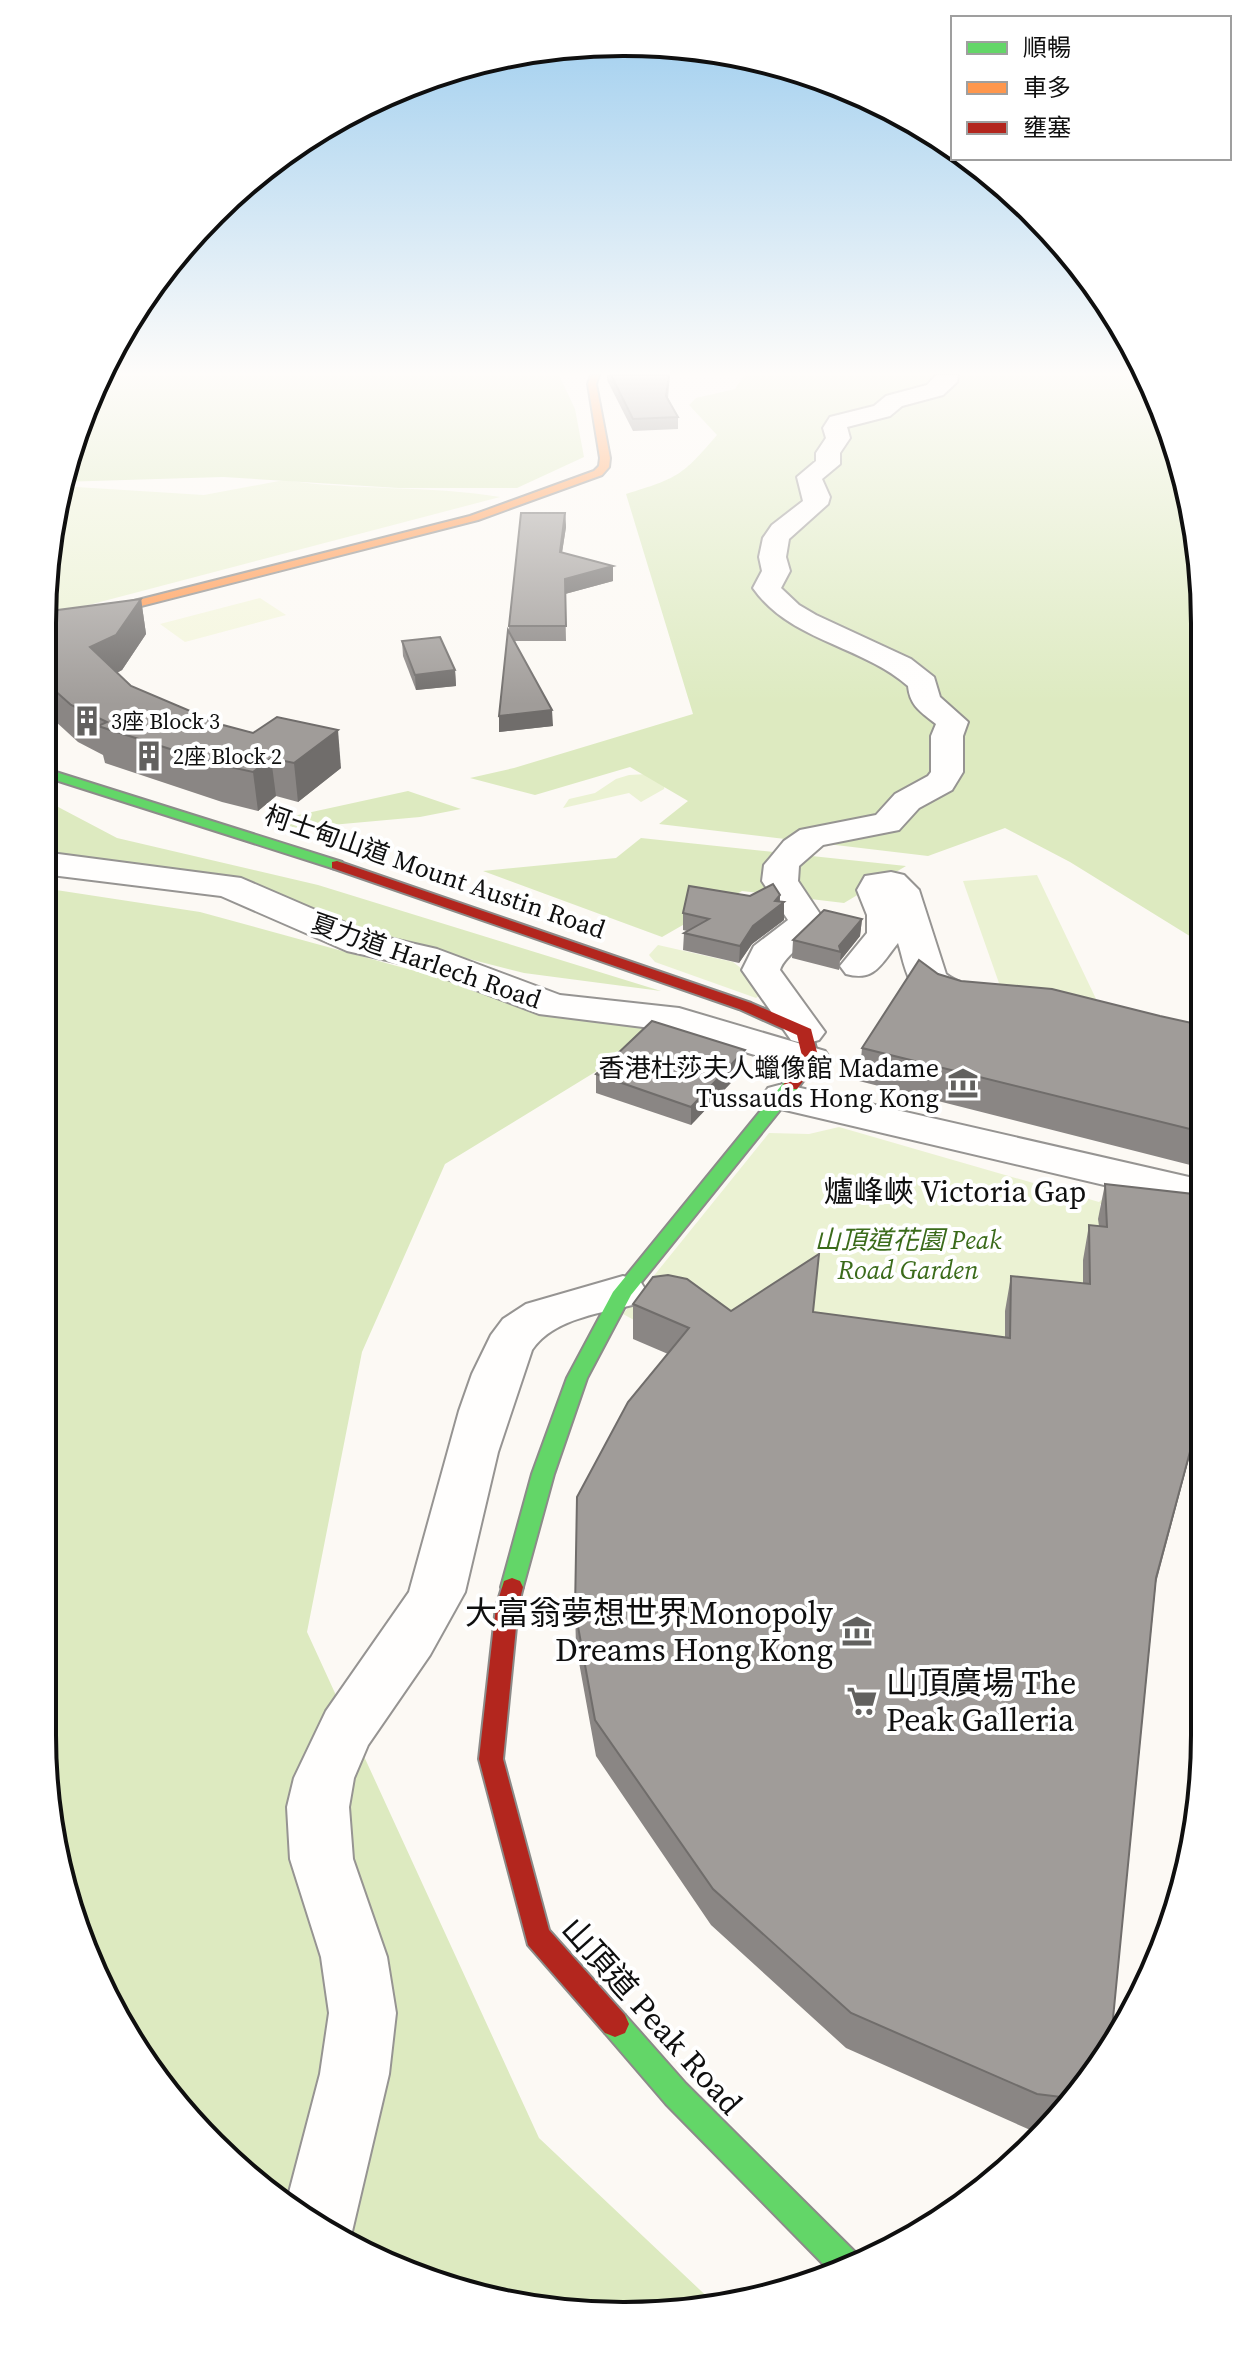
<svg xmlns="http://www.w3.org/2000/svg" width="1247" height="2358" font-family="'Source Serif 4','Noto Sans TC',serif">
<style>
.green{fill:#ebf2d3}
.forest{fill:#ddeac0}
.pitch{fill:#f4f6dd}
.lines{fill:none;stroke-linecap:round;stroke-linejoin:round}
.street-casing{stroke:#969492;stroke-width:4}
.fast-casing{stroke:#8c8b89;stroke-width:4}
.slow-casing{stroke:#8c8b89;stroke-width:4}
.jam-casing{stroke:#8c8b89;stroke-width:4}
.street{fill:#fffefd;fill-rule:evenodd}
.fast{fill:#63d668;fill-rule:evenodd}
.slow{fill:#ff974d;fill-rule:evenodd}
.jam{fill:#b3261e;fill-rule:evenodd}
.wall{fill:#8a8684}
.shaded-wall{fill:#706d6b}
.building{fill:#a09c99;stroke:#706d6b;stroke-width:2}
.labels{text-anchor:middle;stroke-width:8;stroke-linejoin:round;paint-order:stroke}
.far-poi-label{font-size:22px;fill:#0f0f0f;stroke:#fff;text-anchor:start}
.street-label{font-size:26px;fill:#0f0f0f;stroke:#fff}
.poi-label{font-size:26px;fill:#0f0f0f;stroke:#fff;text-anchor:end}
.park-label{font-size:26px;font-style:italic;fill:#3b6b1b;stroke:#fff}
.quarter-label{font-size:30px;fill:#0f0f0f;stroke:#fff}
.near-poi-label{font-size:32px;fill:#0f0f0f;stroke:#fff;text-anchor:end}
.near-street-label{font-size:32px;fill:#0f0f0f;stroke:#fff}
.rim{fill:none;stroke:#0f0f0f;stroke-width:4}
</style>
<rect width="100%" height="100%" fill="#fcf9f4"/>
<!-- green -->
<g class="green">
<path d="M284 480C356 491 428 485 500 497L43 617V586L60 486 204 495Z"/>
<polygon points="647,774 665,784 664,789 641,802 629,793 563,808 569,799 595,793 616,779 629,775"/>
<polygon points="1037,875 1097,1001 1000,986 963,881"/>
<polygon points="658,945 733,962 742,969 760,995 756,998 655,962 649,955"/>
<polygon points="839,1127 1099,1202 1107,1195 1135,1207 1100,1204 1100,1262 1084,1319 1004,1374 643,1325 623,1314 769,1133 809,1134"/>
</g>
<!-- forest -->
<g class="forest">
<polygon points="99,375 559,375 575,409 584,457 517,488 398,488 223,477 60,482"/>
<path d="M744 375H1147L1161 401 1200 547 1201 943 1070 862 1005 828 928 856 659 824 688 801 630 767 535 795 470 778 514 768 693 714 626 494C678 478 682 476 717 435L689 405 696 398 735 389Z"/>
<polygon points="408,791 461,809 420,817 298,828 266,822"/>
<polygon points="43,799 117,838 318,885 661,991 524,973 333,924 222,892 43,865"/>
<polygon points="641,838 906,866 844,903 742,891 662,937 483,871 616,858"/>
<polygon points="43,888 200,912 506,996 662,1031 445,1164 362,1352 307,1632 539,2138 717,2306 662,2315 473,2296 301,2218 162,2089 73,1922 42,1734"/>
</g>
<!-- pitch -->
<polygon class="pitch" points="260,598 286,615 185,642 160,624"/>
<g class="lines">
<!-- street casing -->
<g class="street-casing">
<g id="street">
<path d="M936 375H958L957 382 943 395 902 406 890 416 847 427 850 438 840 453V464L822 479 830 497 828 504 789 539 786 557 790 571 781 588 799 605 816 615 911 659 934 677 940 697 968 722 963 736V772L952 790 919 808 899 830 823 845 799 866 798 881 824 920C813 939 784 955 780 970L825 1032 819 1040 805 1044 791 1040 742 970 754 946 788 920 762 881 764 865 770 858 784 841 800 830 876 815 895 794 928 776 931 772V736L936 724C921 712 910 706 908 686 861 645 790 641 753 588L762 571 759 557 763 538 772 525 803 501 797 477 816 461V453L826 438 823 428 830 417 874 406 886 396 927 385Z"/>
<polygon points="43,852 241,878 371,934 437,949 560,995 679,1008 825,1051 831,1060 825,1069 811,1072 675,1031 539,1014 413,966 347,951 221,896 43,874"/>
<path d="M891 872 904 875 919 890 946 974C958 984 976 985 984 998L979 1006C957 1012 921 1002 910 980 904 969 902 955 898 943 881 964 875 982 846 974L840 966 867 933V915L857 890 865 876Z"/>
<polygon points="783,1084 1202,1180 1202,1208 768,1106 762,1097 768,1088"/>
<path d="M623 1276 640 1281 647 1292 640 1303C605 1313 554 1317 532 1350L498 1452 465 1592 430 1655 368 1745 354 1778 349 1807 353 1859 387 1957 396 2013 389 2074 350 2240 301 2218 286 2204 320 2074 329 2013 321 1957 290 1859 287 1807 294 1778 326 1711 409 1592 459 1411 472 1374 491 1335 503 1319 526 1304Z"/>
</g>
</g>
<!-- fast casing -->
<g class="fast-casing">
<g id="fast">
<polygon points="43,768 342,862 344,865 337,869 332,868 43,776"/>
<polygon points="791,1080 797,1081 799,1085 797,1089 631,1295 587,1378 554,1474 523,1587 520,1593 512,1596 504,1593 501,1587 532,1474 567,1378 613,1292 785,1081"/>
<polygon points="615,2011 625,2015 686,2084 860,2257 862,2263 833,2274 666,2104 605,2033 601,2024 605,2015"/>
</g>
</g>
<!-- slow casing -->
<g class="slow-casing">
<polygon id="slow" points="591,375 599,375 596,384 610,458 609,467 602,475 478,520 43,631 43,624 470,516 594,471 599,466 600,458 588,384"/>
</g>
<!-- jam casing -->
<g class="jam-casing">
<g id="jam">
<polygon points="337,861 751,1003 811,1029 819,1060 797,1089 785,1089 783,1085 803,1060 797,1035 739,1009 332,868 332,862"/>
<polygon points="512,1578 520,1581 523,1587 518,1607 503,1759 549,1930 625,2015 629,2024 625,2033 615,2037 605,2033 528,1945 479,1759 496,1607 504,1581"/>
</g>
</g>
<!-- street -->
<use href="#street" class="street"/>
<!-- fast -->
<use href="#fast" class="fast"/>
<!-- slow -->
<use href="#slow" class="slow"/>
<!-- jam -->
<use href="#jam" class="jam"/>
</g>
<!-- wall -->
<g class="wall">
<polygon points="607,375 670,375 668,398 678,417 678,429 633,431 607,380"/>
<polygon points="565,513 566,527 562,552 613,581 565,594 566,641 515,641 553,726 499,732 499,716 509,626"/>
<polygon points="141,599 146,634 122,670 117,673 131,686 223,725 341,768 298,802 276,796 258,811 222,802 105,763 103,755 78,742 43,710 43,612"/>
<polygon points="402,641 455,670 456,686 416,690 403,656"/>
<polygon points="780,895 780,902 784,902 784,920 752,944 739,963 683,950 684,933 687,931 683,930 683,913 750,896"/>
<polygon points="862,919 860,936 840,961 839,970 792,958 793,940"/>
<polygon points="938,974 961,981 1160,1016 1201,1025 1202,1168 859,1081 862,1048"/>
<polygon points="745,1050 744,1069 691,1125 596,1093 596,1074"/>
<polygon points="1105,1184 1192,1447 1156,1583 1111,2039 1045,2131 1028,2129 846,2048 711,1925 596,1756 576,1646 575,1610 668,1354 633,1339 633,1304 731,1311 814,1312 1005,1338 1005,1311 1011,1276 1083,1284 1083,1260 1089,1225 1099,1226 1098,1219"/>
</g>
<!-- shaded-wall -->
<g class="shaded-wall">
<polygon points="565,513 566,527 560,566 560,552"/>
<polygon points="613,566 613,581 565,594 565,579"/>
<polygon points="141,599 146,634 122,670 96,683 90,647"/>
<polygon points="455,670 456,686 416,690 415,675"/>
<polygon points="552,710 553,726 499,732 499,716"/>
<polygon points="338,730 341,768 298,802 294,763"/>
<polygon points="271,758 276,796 258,811 253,772"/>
<polygon points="780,895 779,906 784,902 784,920 752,944 739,963 740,946 753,926"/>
<polygon points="862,919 860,936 840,961 841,952 839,946"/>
<polygon points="745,1050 744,1069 691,1125 691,1107"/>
<polygon points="1203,1409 1203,1435 1192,1447 1147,1614 1201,1411"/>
</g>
<!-- building -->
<g class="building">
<polygon points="611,375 669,375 666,396 678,417 633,419"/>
<polygon points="521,513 565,513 560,552 613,566 565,579 566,626 509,626"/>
<polygon points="141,599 116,635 90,647 131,686 223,725 253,733 277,717 338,730 294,763 271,758 253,772 217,764 98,726 107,722 71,705 43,680 43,622 45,622 43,618 43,612"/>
<polygon points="508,630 552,710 499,716"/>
<polygon points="440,637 455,670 415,675 402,641"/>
<polygon points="773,884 780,895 775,901 784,902 753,926 740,946 684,933 709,919 683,913 689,886 750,896"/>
<polygon points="824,910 862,919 839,946 841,952 793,940"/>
<polygon points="919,960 938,974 961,981 1052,989 1160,1016 1201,1025 1202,1132 862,1048"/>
<polygon points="652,1021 745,1050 691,1107 596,1074"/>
<polygon points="1105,1184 1202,1195 1203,1409 1201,1411 1156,1578 1111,2039 1069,2098 1037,2094 851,2013 713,1889 595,1720 575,1610 577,1497 628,1402 689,1328 633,1304 653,1277 668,1275 687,1279 731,1311 819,1254 813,1312 1010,1338 1011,1276 1090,1284 1089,1225 1107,1227"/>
</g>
<!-- sky -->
<linearGradient id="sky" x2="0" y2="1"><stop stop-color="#9bccee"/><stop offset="0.53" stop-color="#fefcfa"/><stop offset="1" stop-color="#fefcfa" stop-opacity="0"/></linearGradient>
<rect width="1247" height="705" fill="url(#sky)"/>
<!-- icons -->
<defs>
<g id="building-bare" transform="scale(2.4)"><path d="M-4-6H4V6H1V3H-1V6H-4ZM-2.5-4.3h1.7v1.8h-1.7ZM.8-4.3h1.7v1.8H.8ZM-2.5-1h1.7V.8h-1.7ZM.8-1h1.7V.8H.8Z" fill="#62615f" stroke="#fff" stroke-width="2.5" paint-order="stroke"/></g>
<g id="museum-bare" transform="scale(2.4)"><path d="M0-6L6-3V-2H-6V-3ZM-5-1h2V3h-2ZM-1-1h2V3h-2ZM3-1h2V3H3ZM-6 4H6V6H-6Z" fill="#62615f" stroke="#fff" stroke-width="2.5" paint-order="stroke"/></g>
<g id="supermarket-bare" transform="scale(2.4)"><path d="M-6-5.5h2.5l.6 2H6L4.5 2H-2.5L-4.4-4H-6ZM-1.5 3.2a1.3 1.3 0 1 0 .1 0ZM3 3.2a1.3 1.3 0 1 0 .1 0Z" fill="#62615f" stroke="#fff" stroke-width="2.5" paint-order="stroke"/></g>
</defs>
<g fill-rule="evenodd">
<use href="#building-bare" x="87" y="721"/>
<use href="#building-bare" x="149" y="756"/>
<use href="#museum-bare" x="963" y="1083"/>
<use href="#museum-bare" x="857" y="1631"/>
<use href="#supermarket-bare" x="862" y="1701"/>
</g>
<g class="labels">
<!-- far-poi labels -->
<g class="far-poi-label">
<text x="111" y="729">3座 Block 3</text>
<text x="173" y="764">2座 Block 2</text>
</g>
<!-- street labels -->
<g class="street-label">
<text transform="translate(435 872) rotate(19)" y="9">柯士甸山道 Mount Austin Road</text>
<text transform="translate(426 961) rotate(19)" y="9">夏力道 Harlech Road</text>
</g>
<!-- poi labels -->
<g class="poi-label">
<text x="939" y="1077">香港杜莎夫人蠟像館 Madame<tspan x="939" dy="30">Tussauds Hong Kong</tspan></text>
</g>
<!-- park labels -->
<g class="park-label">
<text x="908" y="1249">山頂道花園 Peak<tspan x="908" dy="30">Road Garden</tspan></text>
</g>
<!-- quarter labels -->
<g class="quarter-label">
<text x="955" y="1202">爐峰峽 Victoria Gap</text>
</g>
<!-- near-poi labels -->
<g class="near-poi-label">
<text x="833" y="1624">大富翁夢想世界Monopoly<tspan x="833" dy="37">Dreams Hong Kong</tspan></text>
<text x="886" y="1694" text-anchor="start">山頂廣場 The<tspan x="886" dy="37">Peak Galleria</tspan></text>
</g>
<!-- near-street labels -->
<g class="near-street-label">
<text transform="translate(652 2016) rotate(48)" y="11">山頂道 Peak Road</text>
</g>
</g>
<!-- crop -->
<path d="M0 0H1247V2358H0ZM623 56H624A567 567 0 0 1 1191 623V1735A567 567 0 0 1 624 2302H623A567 567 0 0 1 56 1735V623A567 567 0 0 1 623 56Z" fill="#fff" fill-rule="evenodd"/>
<path class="rim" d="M623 56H624A567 567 0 0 1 1191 623V1735A567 567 0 0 1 624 2302H623A567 567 0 0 1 56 1735V623A567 567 0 0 1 623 56Z"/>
<!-- legend -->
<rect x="951" y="16" width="280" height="144" fill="#ffffff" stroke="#9f9f9f" stroke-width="2"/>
<rect x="967" y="42" width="40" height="12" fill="#63d668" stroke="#9f9f9f" stroke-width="2"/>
<text x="1023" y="56" font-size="24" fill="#0f0f0f">順暢</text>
<rect x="967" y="82" width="40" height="12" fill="#ff974d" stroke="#9f9f9f" stroke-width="2"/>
<text x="1023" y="96" font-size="24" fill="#0f0f0f">車多</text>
<rect x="967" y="122" width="40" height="12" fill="#b3261e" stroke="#9f9f9f" stroke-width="2"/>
<text x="1023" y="136" font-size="24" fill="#0f0f0f">壅塞</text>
</svg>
